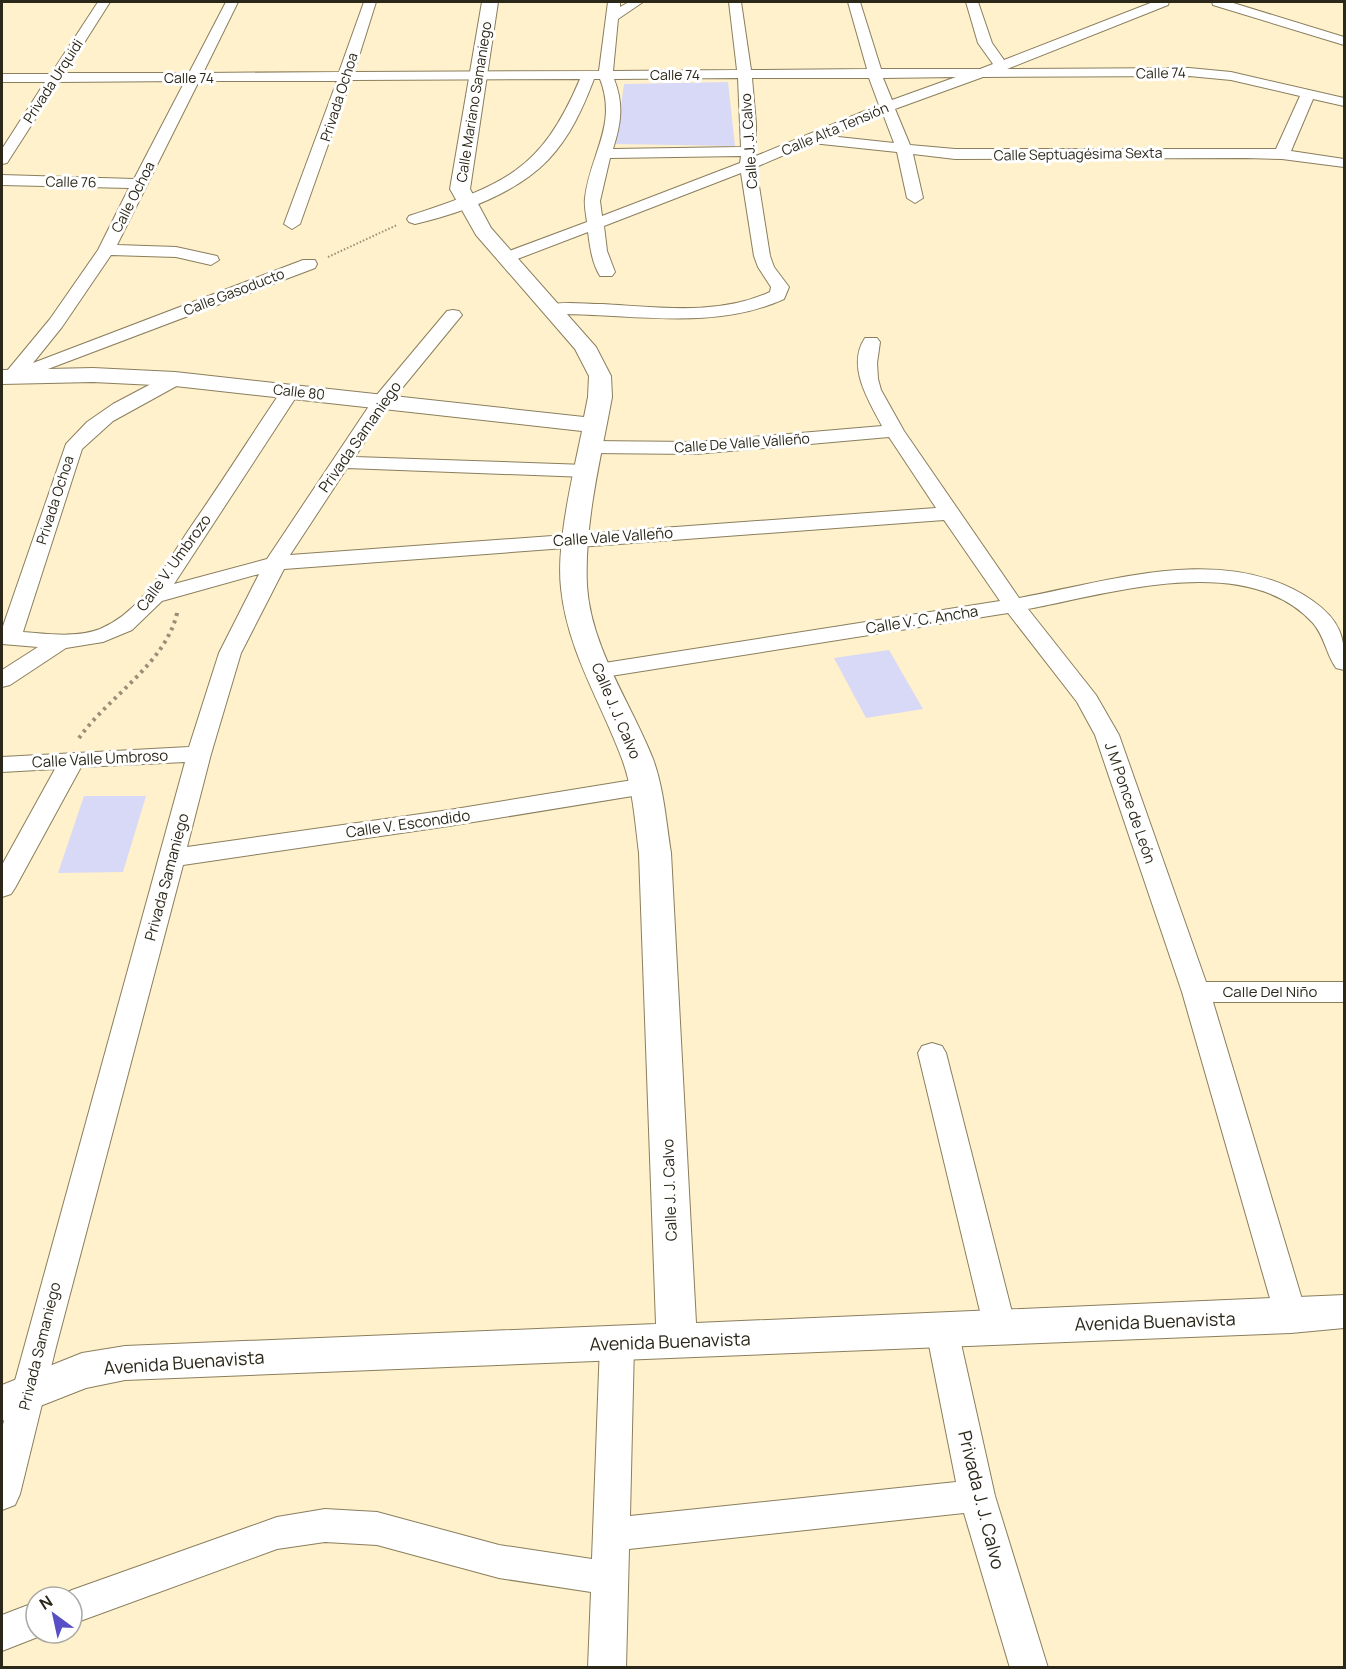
<svg xmlns="http://www.w3.org/2000/svg" width="1346" height="1669" font-family="Manrope,sans-serif">
<style>
.green{fill:#d7d9f7}
.lines{fill:none;stroke-linecap:round;stroke-linejoin:round}
.minor-casing{stroke:#8a7e5d;stroke-width:2}
.tertiary-casing{stroke:#8a7e5d;stroke-width:2}
.path-far2{stroke:#988f76;stroke-width:2;stroke-dasharray:1.5 2;stroke-linecap:butt}
.path-far1{stroke:#988f76;stroke-width:3;stroke-dasharray:2 4;stroke-linecap:butt}
.path{stroke:#988f76;stroke-width:4;stroke-dasharray:3 4.5;stroke-linecap:butt}
.minor{fill:#fff;fill-rule:evenodd}
.tertiary{fill:#fff;fill-rule:evenodd}
.labels{text-anchor:middle;stroke-width:6;stroke-linejoin:round;paint-order:stroke}
.far-street-label{font-size:14px;fill:#2b2719;stroke:#fff}
.street-label{font-size:15px;fill:#2b2719;stroke:#fff}
.near-street-label{font-size:18px;fill:#2b2719;stroke:#fff}
</style>
<rect width="100%" height="100%" fill="#fef1cc"/>
<!-- green -->
<g class="green">
<polygon points="728,82 735,146 616,144 624,84"/>
<polygon points="889,650 923,709 866,718 834,658"/>
<polygon points="84,796 146,796 123,872 58,873"/>
</g>
<g class="lines">
<!-- minor casing -->
<g class="minor-casing">
<g id="minor">
<path d="M98 2H110L65 73H189L226 2H238L203 73 339 72 364 2H376L354 72 599 71 608 2H620V7L629 2H643L618 19 613 71 737 70 729 2H741L751 70 867 69 848 2H860L881 69H980L993 64 978 43 966 2H978L992 43 1004 60 1153 2H1169L1168 5 1007 69 1189 68 1231 72 1344 98V106L1313 99 1291 151 1344 159V167L1282 159 1246 158 955 159 913 154 923 198 915 203 907 198 897 152 812 143 756 167 770 256 774 267 789 287 784 299C712 332 630 313 553 314L547 313 544 309 547 305C564 301 584 304 602 304 658 307 718 316 770 292L771 287 758 267 754 256 741 173 604 226 607 251 615 272 612 276H600C592 263 590 247 588 232L507 263 501 262 499 258 501 254 587 222C586 214 584 206 585 198 590 154 618 125 600 79H594C583 108 570 137 548 160 515 194 461 213 415 224L409 222 407 219 409 216C501 185 540 174 580 79L351 80 300 224 292 229 284 224 337 81H199L117 245 176 247 217 256 219 260 211 265 176 257 111 255 62 327 33 363 303 260H315L317 264 315 268 11 383 4 381 2 377 50 319 98 250 129 188 2 185V175L134 179 185 81 59 82 7 163 2 164V149L45 82H2V74H51ZM1189 76 1231 80 1300 96 1276 149H955L910 145 895 109 983 77ZM956 77 892 100 883 78ZM738 78 741 147 613 149C621 124 624 104 614 79ZM752 78H869L879 105 756 156V124ZM883 114 894 143 829 136ZM741 156 740 163 602 216 600 201 610 158Z"/>
<polygon points="1212,2 1230,2 1344,37 1344,45 1213,5"/>
<path d="M453 310 459 311 462 315 389 404 355 457 586 465 593 467 596 471 593 475 586 477 347 468 290 555 936 508 889 437 695 454 590 453 583 451 580 447 583 443 590 441 695 442 882 426C869 401 846 366 865 338H877L880 342 877 363 878 379 881 390 904 431 1019 598C1111 581 1227 541 1313 601 1340 620 1346 638 1344 670L1336 668C1326 654 1325 637 1313 623 1246 550 1110 594 1028 609L1096 695 1119 735 1206 982H1344V1002H1213L1307 1316 1303 1326 1291 1330 1279 1326 1275 1316 1182 992 1095 735 1077 702 1008 613 598 678 590 676 586 671 590 666 598 664 1000 601 944 520 284 569 241 653 211 754 187 847 449 810 645 778 654 781 657 786 654 791 645 794 449 826 183 865 56 1347 20 1494 15 1505 2 1510V1428L185 762 81 767 15 888 11 894 2 897V865L55 769 2 772V757L189 747 219 653 259 574 162 601 132 630 103 642 66 648 10 685 2 687V670L38 647 2 644V629L66 444 87 422 113 404 168 375H182L184 379 182 383 113 421 82 449 23 632C48 634 76 638 100 629 143 611 165 565 190 528 222 482 252 434 284 387H298L300 391 174 584 267 559 375 397 447 311Z"/>
<polygon points="932,1043 942,1046 946,1053 1016,1328 1012,1338 1000,1342 988,1338 984,1328 918,1053 922,1046"/>
<polygon points="942,1316 954,1320 958,1330 995,1496 1048,1668 1010,1668 964,1513 629,1549 626,1668 588,1668 591,1592 499,1578 377,1545 325,1542 277,1549 72,1624 72,1597 58,1597 72,1590 277,1517 325,1509 377,1512 499,1545 592,1559 600,1344 605,1334 617,1330 629,1334 634,1344 630,1516 956,1482 926,1330 930,1320"/>
<polygon points="36,1602 36,1633 48,1633 2,1651 2,1615"/>
</g>
</g>
<!-- tertiary casing -->
<g class="tertiary-casing">
<path id="tertiary" d="M482 2H498L470 189 491 228 596 347 611 376 612 397C601 458 584 523 587 586 591 648 631 703 653 759 664 789 666 822 671 853L696 1323 1344 1295V1328L1291 1333 125 1380 86 1388 2 1421V1385L82 1353 125 1346 656 1324 639 853C635 822 633 788 622 759 601 702 567 650 561 588 556 544 573 475 582 431L175 386 93 382 2 384V370L93 368 175 372 584 417 588 397 589 376 575 349 476 235 450 189Z"/>
</g>
<!-- path-far2 -->
<polyline class="path-far2" points="328,257 397,225"/>
<!-- path-far1 -->
<polyline class="path-far1" points="177,615 178,609"/>
<!-- path -->
<path class="path" d="M79 738C108 697 166 663 177 613"/>
<!-- minor -->
<use href="#minor" class="minor"/>
<!-- tertiary -->
<use href="#tertiary" class="tertiary"/>
</g>
<g class="labels">
<!-- far-street labels -->
<g class="far-street-label">
<text transform="translate(1161 73) rotate(-1)" y="5">Calle 74</text>
<text x="675" y="80">Calle 74</text>
<text x="189" y="83">Calle 74</text>
<text transform="translate(53 81) rotate(-57)" y="5">Privada Urquidi</text>
<text transform="translate(339 97) rotate(-72)" y="5">Privada Ochoa</text>
<text transform="translate(474 102) rotate(-81)" y="5">Calle Mariano Samaniego</text>
<text transform="translate(835 129) rotate(-23)" y="5">Calle Alta Tensión</text>
<text transform="translate(749 141) rotate(-94)" y="5">Calle J. J. Calvo</text>
<text transform="translate(1078 154) rotate(-1)" y="5">Calle Septuagésima Sexta</text>
<text transform="translate(71 182) rotate(1)" y="5">Calle 76</text>
<text transform="translate(133 197) rotate(-63)" y="5">Calle Ochoa</text>
<text transform="translate(234 292) rotate(-21)" y="5">Calle Gasoducto</text>
<text transform="translate(299 392) rotate(6)" y="5">Calle 80</text>
<text transform="translate(742 443) rotate(-4)" y="5">Calle De Valle Valleño</text>
<text transform="translate(55 500) rotate(-72)" y="5">Privada Ochoa</text>
</g>
<!-- street labels -->
<g class="street-label">
<text transform="translate(360 437) rotate(-55)" y="5">Privada Samaniego</text>
<text transform="translate(613 537) rotate(-4)" y="5">Calle Vale Valleño</text>
<text transform="translate(174 563) rotate(-54)" y="5">Calle V. Umbrozo</text>
<text transform="translate(922 620) rotate(-9)" y="5">Calle V. C. Ancha</text>
<text transform="translate(616 711) rotate(67)" y="5">Calle J. J. Calvo</text>
<text transform="translate(100 759) rotate(-3)" y="5">Calle Valle Umbroso</text>
<text transform="translate(1130 803) rotate(71)" y="5">J M Ponce de León</text>
<text transform="translate(408 824) rotate(-8)" y="5">Calle V. Escondido</text>
<text transform="translate(167 877) rotate(-75)" y="5">Privada Samaniego</text>
<text x="1270" y="997">Calle Del Niño</text>
<text transform="translate(670 1190) rotate(-92)" y="5">Calle J. J. Calvo</text>
<text transform="translate(40 1346) rotate(-76)" y="5">Privada Samaniego</text>
</g>
<!-- near-street labels -->
<g class="near-street-label">
<text transform="translate(1155 1322) rotate(-2)" y="6">Avenida Buenavista</text>
<text transform="translate(670 1342) rotate(-2)" y="6">Avenida Buenavista</text>
<text transform="translate(184 1363) rotate(-4)" y="6">Avenida Buenavista</text>
<text transform="translate(981 1500) rotate(76)" y="6">Privada J. J. Calvo</text>
</g>
</g>
<!-- border -->
<rect width="1346" height="1669" fill="none" stroke="#2b2719" stroke-width="6"/>
<!-- north arrow -->
<g transform="translate(54 1615) rotate(327)"><circle r="28" fill="#ffffff" stroke="#aaa9a3" stroke-width="1.5"/>
<path d="M0-4.5L10 22L0 15L-10 22Z" fill="#584ec6"/>
<text y="-9" font-size="16" font-weight="bold" text-anchor="middle" fill="#2b2719">N</text>
</g>
</svg>
